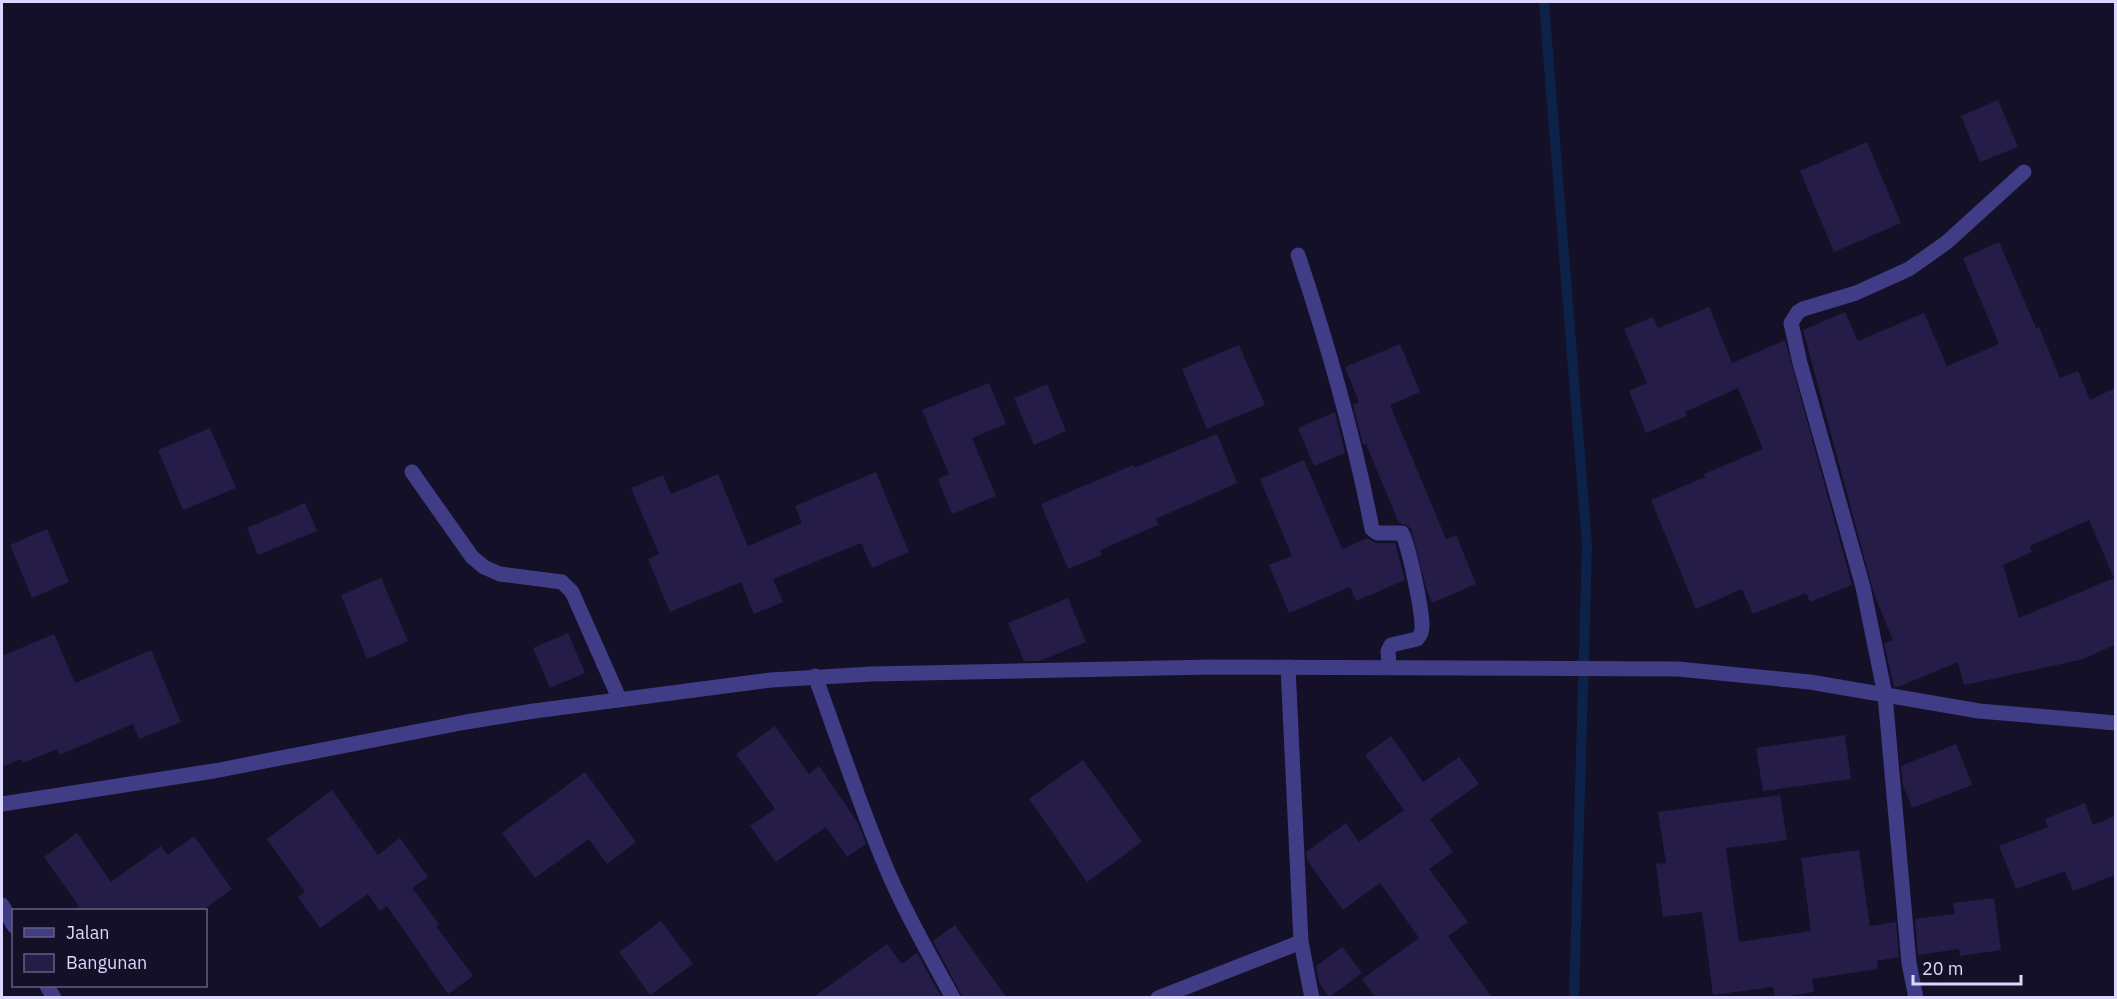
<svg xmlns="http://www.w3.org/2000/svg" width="2117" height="999" font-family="'IBM Plex Sans',sans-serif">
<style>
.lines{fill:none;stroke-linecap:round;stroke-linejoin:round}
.stream{stroke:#0d2249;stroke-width:10}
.building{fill:#261c48;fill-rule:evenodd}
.minor{stroke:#403c85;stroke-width:15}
</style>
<rect width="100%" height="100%" fill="#141027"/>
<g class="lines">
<!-- stream -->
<polyline class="stream" points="1544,2 1587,545 1574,998"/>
</g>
<!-- building -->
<g class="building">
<polygon points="1998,100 2018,147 1980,162 1961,116"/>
<polygon points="1867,142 1901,223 1834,252 1800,171"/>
<path d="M1999 242 2036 328 2039 327 2060 378 2078 371 2090 400 2115 388V645L2080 660 1964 685 1958 662 1898 687 1894 686 1884 644 1893 640 1874 594 1803 330 1845 312 1858 341 1924 313 1947 366 1999 344 1963 258ZM2089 520 2114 578 2019 618 2003 565 2032 552 2030 546Z"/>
<polygon points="1709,307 1732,363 1785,340 1852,585 1810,602 1806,593 1753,614 1742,589 1696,609 1651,500 1705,477 1704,474 1763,449 1738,388 1685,412 1687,416 1646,433 1629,391 1647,383 1624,329 1653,317 1658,328"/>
<polygon points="1400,344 1420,392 1390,405 1446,539 1456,535 1476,584 1432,603 1427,591 1411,529 1407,525 1399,523 1366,444 1363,445 1353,405 1359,402 1345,367"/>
<polygon points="1239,345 1265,405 1207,429 1182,369"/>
<polygon points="989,383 1006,424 972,438 996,496 952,514 938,479 949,474 922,410"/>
<polygon points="1047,384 1066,431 1034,445 1014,398"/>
<polygon points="1335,412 1345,453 1314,466 1298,428"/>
<polygon points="210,428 236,488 183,510 158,450"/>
<polygon points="1217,434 1237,483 1156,519 1158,525 1100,550 1102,555 1068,569 1041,504 1133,465 1134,468"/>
<polygon points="1304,460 1342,549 1367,538 1376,543 1395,543 1405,580 1356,601 1350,587 1289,613 1269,565 1292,556 1260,479"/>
<polygon points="876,472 909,552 872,568 861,543 773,579 783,602 754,614 741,582 670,612 648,559 659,554 631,488 663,475 671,494 718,474 748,546 802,523 795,506"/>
<polygon points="305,503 317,531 258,555 247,528"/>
<polygon points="47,529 69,582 32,598 10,545"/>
<polygon points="381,578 408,641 367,659 341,595"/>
<polygon points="1068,598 1086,642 1040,661 1024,661 1008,623"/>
<polygon points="568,633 585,673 550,688 533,648"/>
<polygon points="54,634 75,683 151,650 181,722 139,739 133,724 59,755 57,749 23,763 21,759 2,767 2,656"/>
<polygon points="775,726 809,774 819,766 858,823 866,844 847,857 826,827 776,862 750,826 775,809 736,754"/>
<polygon points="1845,735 1851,779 1763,791 1756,748"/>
<polygon points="1391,736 1423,782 1459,757 1479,784 1430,819 1453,852 1429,869 1468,922 1448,936 1492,998 1376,998 1362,979 1419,938 1380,883 1343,910 1307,860 1306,852 1346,823 1359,842 1404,810 1365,755"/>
<polygon points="1956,744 1972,785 1912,808 1903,785 1901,766"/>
<polygon points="1083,760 1142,842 1087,882 1029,799"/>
<polygon points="585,772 636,842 607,864 589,839 535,878 502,833"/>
<polygon points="332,790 378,855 400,838 428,877 412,888 439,924 436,926 473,976 448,994 387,906 380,911 368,894 320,928 298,897 305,892 267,839"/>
<polygon points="1780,795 1787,840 1726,848 1739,942 1811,931 1801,858 1859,850 1870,926 1896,922 1899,957 1877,961 1878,969 1812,979 1814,992 1775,998 1773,987 1713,995 1702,912 1663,917 1656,864 1666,863 1658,812"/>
<polygon points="2085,803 2093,825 2115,816 2115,875 2073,891 2065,871 2016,889 1999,846 2048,827 2045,819"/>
<polygon points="77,833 111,882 161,846 168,855 194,836 232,889 203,910 73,910 79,906 44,857"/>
<polygon points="1994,898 2001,950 1960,956 1959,949 1918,955 1915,919 1955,914 1953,903"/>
<polygon points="661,921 693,964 650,995 619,952"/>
<polygon points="955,925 1007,998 963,998 933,941"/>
<polygon points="887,944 902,964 917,953 942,998 812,998"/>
<polygon points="1342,947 1362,973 1329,997 1319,982 1316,966"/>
</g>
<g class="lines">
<!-- minor -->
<g class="minor">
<path d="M1298 255C1328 345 1354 436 1372 529L1377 533H1402C1409 547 1422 609 1422 626 1422 632 1421 635 1417 639L1391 645 1388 651 1389 667"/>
<polyline points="412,472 472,557 484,567 500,574 562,582 572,592 619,698"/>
<polyline points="1288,667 1301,942 1312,998"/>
<path d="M815 676C840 744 862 813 891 879 909 920 932 959 953 998"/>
<polyline points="2,804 214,771 466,722 534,711 771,680 872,674 1212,667 1678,669 1810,682 1979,711 2116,723"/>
<polyline points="2,905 14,926"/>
<polyline points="47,986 54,998"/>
<polyline points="1158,998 1301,942"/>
<polyline points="1916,998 1909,963 1885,695 1863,587 1800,363 1791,323 1798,312 1803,309 1856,293 1909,269 1947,242 2024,172"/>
</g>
</g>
<!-- border -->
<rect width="2117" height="999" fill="none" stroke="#dcd7fe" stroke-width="6"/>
<!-- legend -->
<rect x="12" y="909" width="195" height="78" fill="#141027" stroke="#64607d" stroke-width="1.5"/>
<rect x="24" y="928" width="30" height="9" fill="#403c85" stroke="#64607d" stroke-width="1.5"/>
<text x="66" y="939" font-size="18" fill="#dcd7fe">Jalan</text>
<rect x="24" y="954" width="30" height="18" fill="#261c48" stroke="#64607d" stroke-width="1.5"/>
<text x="66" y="969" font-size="18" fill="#dcd7fe">Bangunan</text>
<!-- scale -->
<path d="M1913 975v9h108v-9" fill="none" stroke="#dcd7fe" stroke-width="3"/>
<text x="1922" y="975" font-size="18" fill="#dcd7fe" stroke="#141027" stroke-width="4.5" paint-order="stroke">20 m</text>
</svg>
